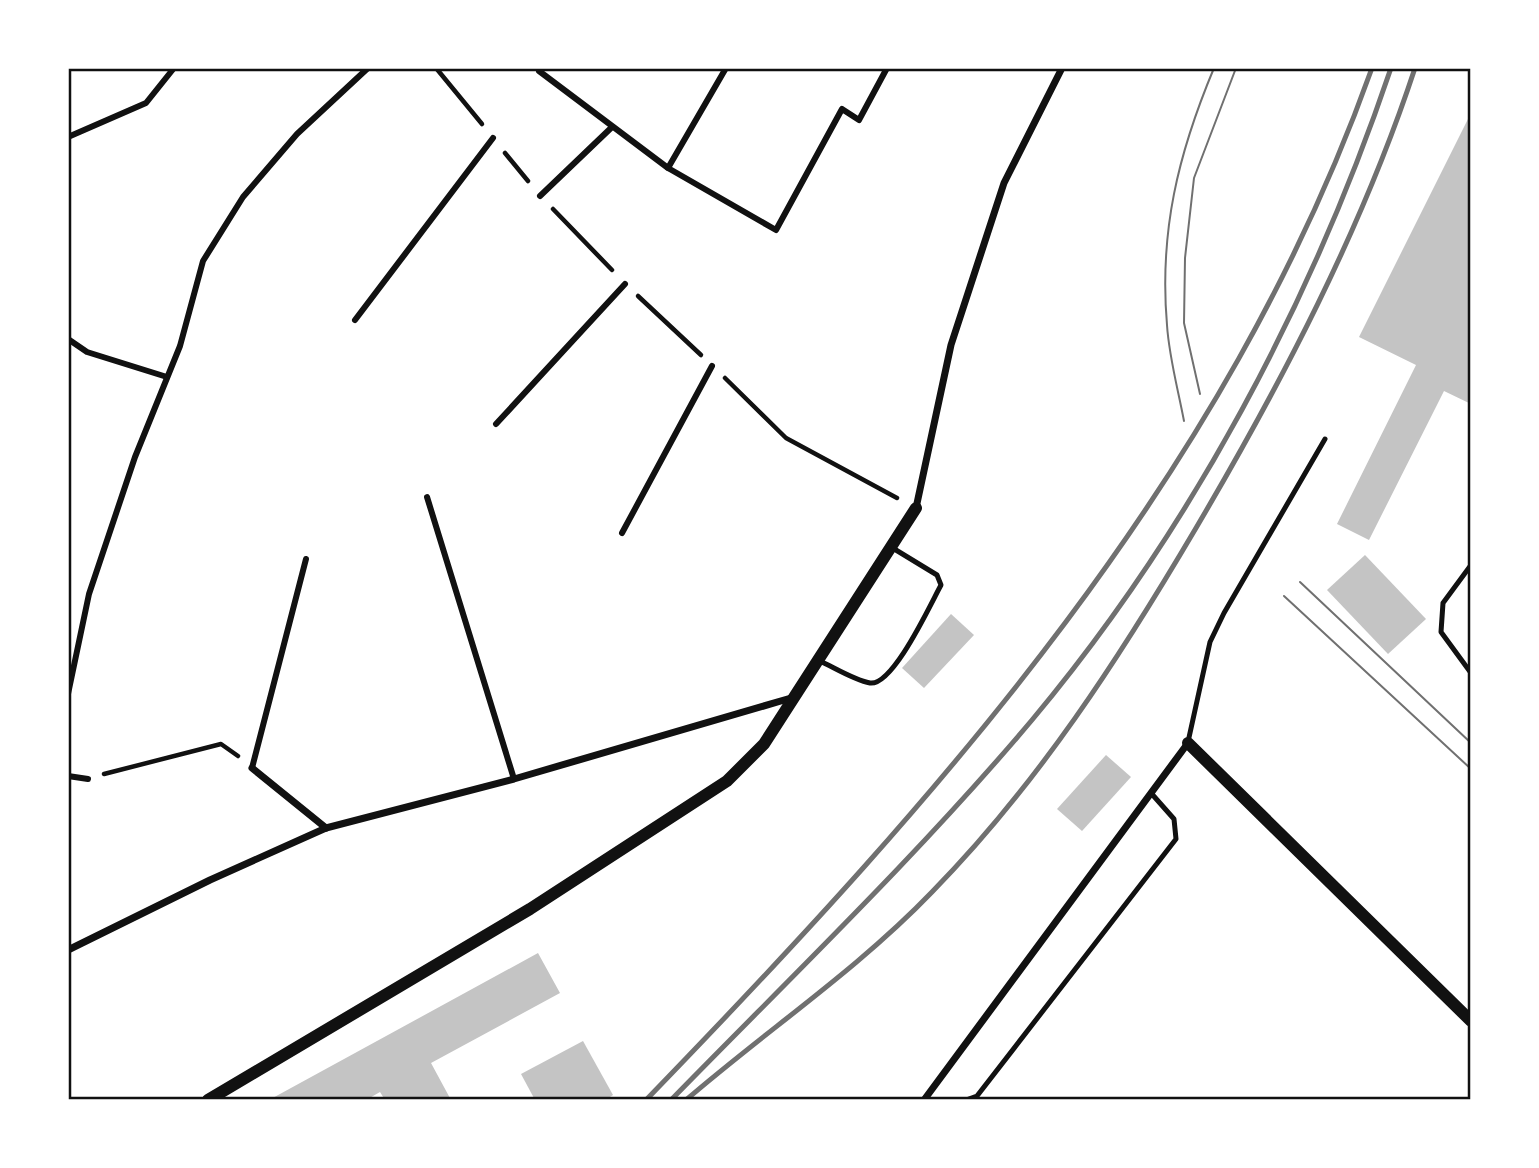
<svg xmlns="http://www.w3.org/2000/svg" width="1539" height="1168" font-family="Poppins,sans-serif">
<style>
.building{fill:#c4c4c4}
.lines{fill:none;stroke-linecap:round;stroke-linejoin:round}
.path{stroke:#111;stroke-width:4.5}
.service{stroke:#111;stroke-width:5}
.pedestrian{stroke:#111;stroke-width:6}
.minor{stroke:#111;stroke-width:7}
.tertiary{stroke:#111;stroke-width:12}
.tram{stroke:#707070;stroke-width:2}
.rail{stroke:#707070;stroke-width:5}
.neatline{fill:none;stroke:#111;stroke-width:2.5}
</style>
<rect width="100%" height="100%" fill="#fff"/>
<!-- building -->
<g class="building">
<polygon points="1471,113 1471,404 1444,391 1369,540 1337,524 1416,365 1359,337"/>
<polygon points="1365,555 1426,619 1388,654 1327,590"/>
<polygon points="951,614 974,635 924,688 902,668"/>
<polygon points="1106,755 1131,777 1082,831 1057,809"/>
<polygon points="538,953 560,993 431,1063 451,1100 385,1100 380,1092 366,1100 269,1100"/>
<polygon points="583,1041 613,1095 605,1100 535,1100 521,1074"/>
</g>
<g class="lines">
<!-- path -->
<g class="path">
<polyline points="436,68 482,124"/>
<polyline points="505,153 528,181"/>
<polyline points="553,209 612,270"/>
<polyline points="638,296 701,355"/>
<polyline points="725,378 786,438 897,498"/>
<polyline points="104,774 221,744 238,756"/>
</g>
<!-- service -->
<g class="service">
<polyline points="1471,565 1443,603 1441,632 1471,673"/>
<path d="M820 661C835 668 854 680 870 683 893 686 930 605 941 585L937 575 891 547"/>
<polyline points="1188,742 1210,642 1224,613 1325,439"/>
<polyline points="966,1100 977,1096 1176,839 1174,819 1151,793"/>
</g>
<!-- pedestrian -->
<g class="pedestrian">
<polyline points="541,68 539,71 668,168 776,230 842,109 859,120 887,68"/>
<polyline points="68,137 146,103 174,68"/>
<polyline points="668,168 726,68"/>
<polyline points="540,196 611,128"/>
<polyline points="355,320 493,138"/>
<polyline points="68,339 87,352 167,377"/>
<polyline points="496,424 625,284"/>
<polyline points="427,497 514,779"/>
<polyline points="622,533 712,366"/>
<polyline points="68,694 89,594 135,457 180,346 203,261 243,197 297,134 368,68"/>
<polyline points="252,768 306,559"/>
<polyline points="68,776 88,779"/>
</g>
<!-- minor -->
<g class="minor">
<polyline points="916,508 951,345 1004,183 1062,68"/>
<polyline points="252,768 326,828"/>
<polyline points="68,950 210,880 326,828 514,779 791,698"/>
<polyline points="924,1100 1188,743"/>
</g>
<!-- tertiary -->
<g class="tertiary">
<polyline points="1188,743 1471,1021"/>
<polyline points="208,1100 530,909 727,781 764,744 916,508"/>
</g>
<!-- tram -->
<g class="tram">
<polyline points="1200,394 1184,323 1185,258 1194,178 1236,68"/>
<path d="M1184 421C1178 389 1169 357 1167 325 1159 232 1178 154 1214 68"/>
<polyline points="1300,582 1471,743"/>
<polyline points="1284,596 1471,769"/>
</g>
<!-- rail -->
<g class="rail">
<path d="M646 1100C943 793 1226 477 1372 68"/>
<path d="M671 1100C793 975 920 853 1032 720 1191 530 1312 302 1391 68"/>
<path d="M686 1100C767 1030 857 970 932 892 1038 784 1120 657 1196 528 1282 382 1362 229 1415 68"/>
</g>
</g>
<!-- border -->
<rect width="1539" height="1168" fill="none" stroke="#ffffff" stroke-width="140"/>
<rect x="70" y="70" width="1399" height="1028" class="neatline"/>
</svg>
